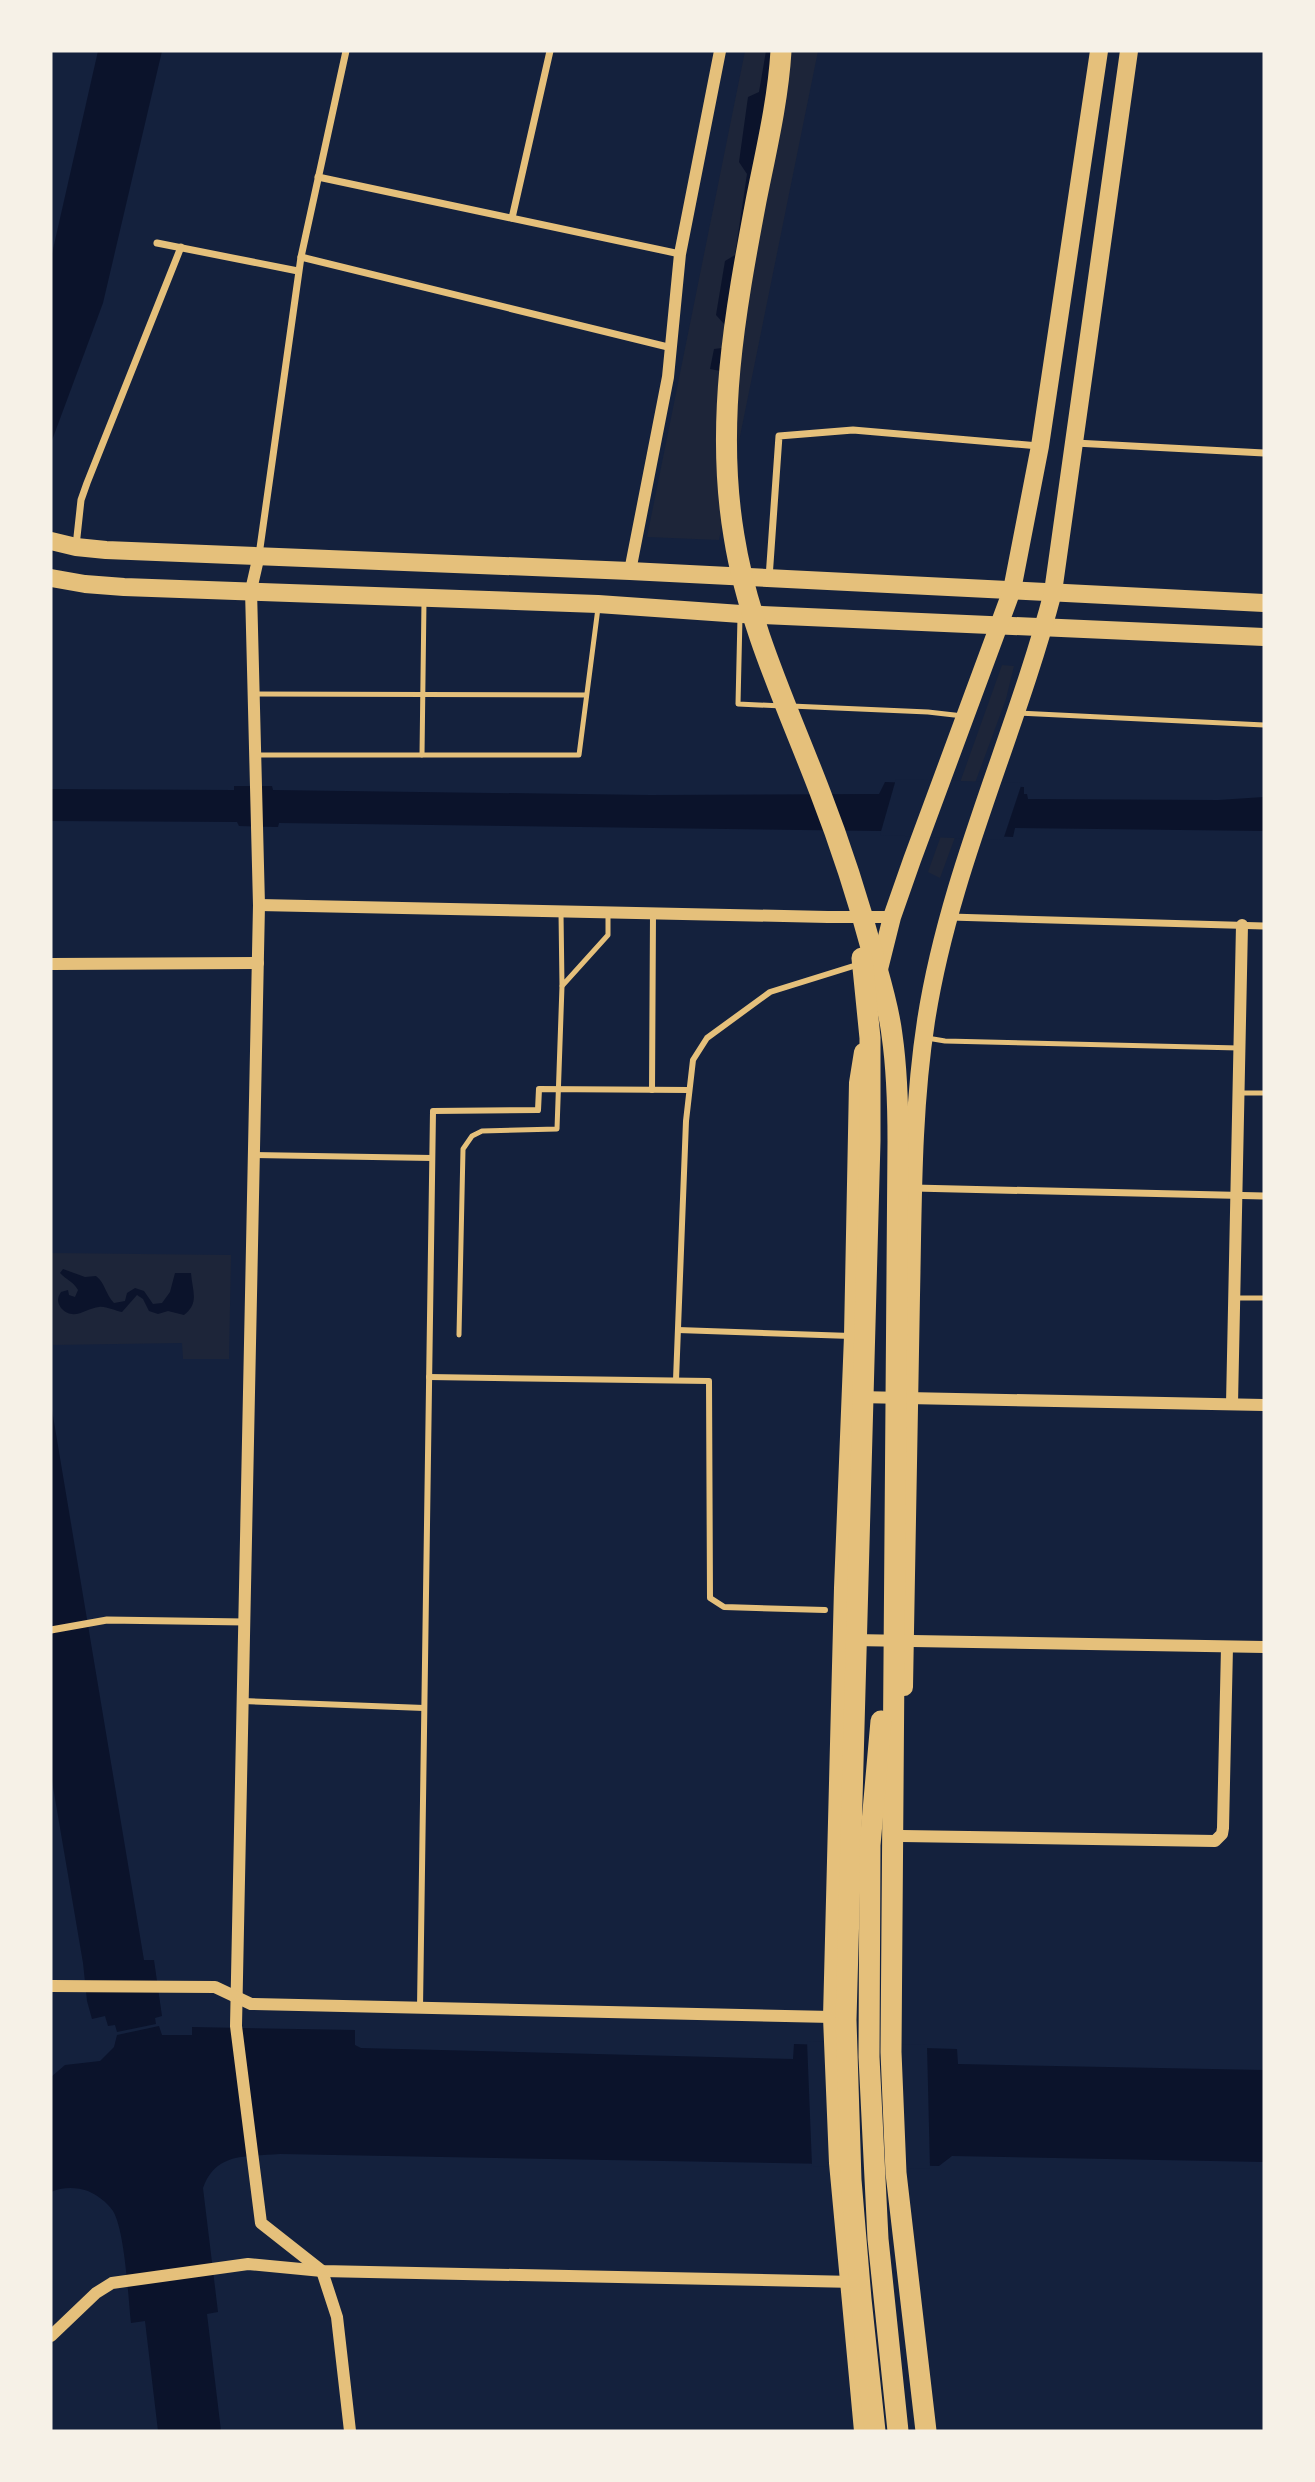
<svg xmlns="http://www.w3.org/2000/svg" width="1315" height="2482" font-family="'PT Sans',sans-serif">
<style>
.green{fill:#1d2539}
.water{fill:#0b132b}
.pier{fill:#14213d}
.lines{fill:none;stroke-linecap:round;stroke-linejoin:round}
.service{stroke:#e5c07b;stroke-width:5}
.pedestrian{stroke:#e5c07b;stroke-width:6}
.minor{stroke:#e5c07b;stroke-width:7}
.tertiary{stroke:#e5c07b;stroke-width:12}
.primary{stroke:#e5c07b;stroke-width:18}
.motorway{stroke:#e5c07b;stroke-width:21}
</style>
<rect width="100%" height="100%" fill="#14213d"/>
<!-- green -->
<g class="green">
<polygon points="745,51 818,51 719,540 647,537"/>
<polygon points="1002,665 1014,666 1006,699 940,878 928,872"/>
<polygon points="51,1253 231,1255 229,1359 183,1359 182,1343 53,1345"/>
</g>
<!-- water -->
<g class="water">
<polygon points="98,51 162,51 103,303 51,443 51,258"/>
<polygon points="766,51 785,51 736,374 710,369 714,349 722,348 725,325 716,315 725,261 735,255 747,174 739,162 748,97 759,92"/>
<polygon points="885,782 1024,787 1024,794 1027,794 1028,799 1218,800 1264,797 1264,831 1015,828 1013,837 881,831 279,823 278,827 239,826 237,822 51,821 51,789 234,790 234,786 272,786 273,790 650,795 879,794"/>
<path d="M63 1269 85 1277 96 1276C106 1284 105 1294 114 1303L125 1301 127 1293 135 1288 144 1291 153 1304 162 1303 170 1292 175 1273H191C192 1290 200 1303 184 1315L168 1311 158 1314 149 1311 143 1299 137 1295 122 1312C115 1311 106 1306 99 1307 86 1308 74 1322 61 1308 57 1302 57 1298 61 1292L68 1290 69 1295 75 1297 78 1290C73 1281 66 1280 60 1273Z"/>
<polygon points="51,1404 144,1960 154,1960 162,2016 155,2018 156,2024 117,2032 115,2025 108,2026 105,2016 92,2019 87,2001 83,1963 51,1775"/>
<path d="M159 2026 162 2035H192V2027L355 2030V2045L361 2048 793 2059 794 2044 957 2049 958 2064 1264 2070V2162L952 2156 939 2166 280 2154C248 2157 216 2151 203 2188L218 2312 207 2314 221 2431H158L145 2321 131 2323C128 2296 125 2231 113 2211 107 2202 97 2195 88 2191 76 2187 62 2187 51 2192V2077L65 2065 100 2061 114 2047 117 2035Z"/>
</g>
<!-- pier -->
<g class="pier">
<polygon points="896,779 1022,783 1003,840 880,835"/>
<polygon points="807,2041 927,2045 930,2169 812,2166"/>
</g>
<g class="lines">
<!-- service -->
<g class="service">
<polyline points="740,617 738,704 782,706"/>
<polyline points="254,694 586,695"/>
<polyline points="791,706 928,712 963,716"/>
<polyline points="1018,713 1264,725"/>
<polyline points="257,755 579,755 598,608"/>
<polyline points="422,755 424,601"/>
<polyline points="561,913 562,986 608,935 608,913"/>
<polyline points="927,1038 945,1041 1239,1048"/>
<polyline points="1239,1093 1264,1093"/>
<polyline points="1234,1298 1264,1298"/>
<polyline points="459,1335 463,1149 472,1136 482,1131 557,1129 562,986"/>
</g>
<!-- pedestrian -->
<g class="pedestrian">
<polyline points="652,1090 653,914"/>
<polyline points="254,1155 432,1158"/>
<polyline points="678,1330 851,1336"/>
<polyline points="429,1377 709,1381 710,1598 724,1607 825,1610"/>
<polyline points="676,1380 686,1121 693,1060 707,1038 770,992 860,964"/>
<polyline points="243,1701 424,1708"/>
<polyline points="420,2008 433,1111 538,1110 539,1089 689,1090"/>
</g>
<!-- minor -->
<g class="minor">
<polyline points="318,177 680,254"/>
<polyline points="512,218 550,51"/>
<polyline points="157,243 298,271"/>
<polyline points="301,257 672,348"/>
<polyline points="1075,443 1264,453"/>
<polyline points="76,546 81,500 87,483 181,247"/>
<polyline points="259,555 301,257 346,51"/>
<polyline points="769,578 779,436 853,430 1039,446"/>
<polyline points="950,917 1264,926"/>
<polyline points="914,1188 1264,1196"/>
<polyline points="51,1630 107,1620 245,1622"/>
</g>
<!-- tertiary -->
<g class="tertiary">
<polyline points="259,555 251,590 259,905 236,2026 261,2223 322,2271 337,2317 350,2431"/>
<polyline points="630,571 668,377 680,254 720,51"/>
<polyline points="259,905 828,917 892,917"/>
<polyline points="51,964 258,963"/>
<polyline points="857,1397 1264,1405"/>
<polyline points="1232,1404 1242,925"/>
<polyline points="852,1640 1264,1647"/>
<polyline points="902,1836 1215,1841 1222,1834 1223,1828 1227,1647"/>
<polyline points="51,1986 215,1987 251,2004 832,2017"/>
<polyline points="51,2336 96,2293 112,2283 248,2264 322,2271 855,2282"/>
</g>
<!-- primary -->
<g class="primary">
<polyline points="51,541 76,547 106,550 630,571 1264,603"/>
<polyline points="51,578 85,584 124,587 598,604 741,614 1264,637"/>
<polyline points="878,973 892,917 912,860 1012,590 1040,446 1099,51"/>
<polyline points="863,1052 858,1083 853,1336 843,1588 832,2017 838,2163 863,2431"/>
<path d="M904 1687C906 1557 908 1426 911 1295 913 1204 912 1112 926 1021 949 872 1015 737 1053 592L1129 51"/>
</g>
<!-- motorway -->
<g class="motorway">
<path d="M781 51C778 101 766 151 756 201 735 312 715 423 734 536 748 625 788 708 820 792 841 846 859 902 874 958 881 983 889 1009 892 1035 897 1070 898 1106 898 1141L891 2052 896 2173 926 2431"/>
<polyline points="862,958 870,1038 870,1141 846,2020 851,2180 861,2299 875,2431"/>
<polyline points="881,1721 870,1845 869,2057 878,2239 898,2431"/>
</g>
</g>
<!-- border -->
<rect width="1315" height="2482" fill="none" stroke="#f6f1e7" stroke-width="105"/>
</svg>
